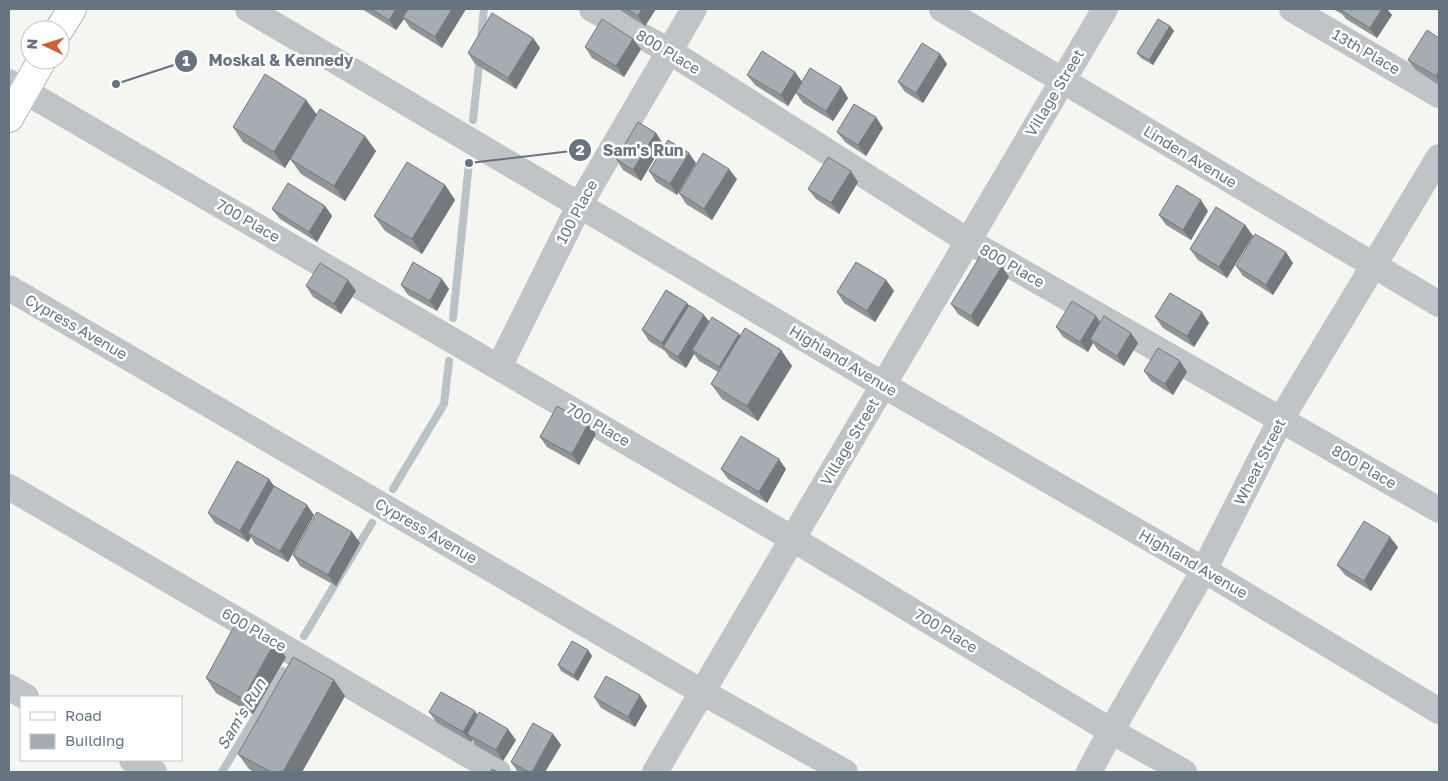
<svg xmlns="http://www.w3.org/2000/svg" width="1448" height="781" font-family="'Golos Text',sans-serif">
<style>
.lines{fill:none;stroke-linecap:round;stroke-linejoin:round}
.stream{stroke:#b9c2c7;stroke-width:8}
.major-casing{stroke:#b4b7ba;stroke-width:30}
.minor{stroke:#c1c4c7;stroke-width:26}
.major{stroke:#fff;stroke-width:28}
.wall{fill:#8f9599}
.shaded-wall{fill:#74797d}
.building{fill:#a6adb2;stroke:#74797d}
.labels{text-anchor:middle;stroke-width:5;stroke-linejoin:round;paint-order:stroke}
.street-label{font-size:15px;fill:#677380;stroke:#fff}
.water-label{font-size:16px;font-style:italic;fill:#63747d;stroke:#fff}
.leader{fill:none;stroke:#677380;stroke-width:2}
.callout-dot{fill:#677380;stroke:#fff;stroke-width:2}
.mark-label{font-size:15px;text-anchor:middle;font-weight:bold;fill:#fff}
.callout-label{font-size:16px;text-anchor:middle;font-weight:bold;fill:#677380;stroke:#fff;stroke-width:5;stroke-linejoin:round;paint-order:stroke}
</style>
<rect width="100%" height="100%" fill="#f5f5f2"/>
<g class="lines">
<!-- stream -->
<g class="stream">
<polyline points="481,39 484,9"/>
<polyline points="473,120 480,56"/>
<polyline points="453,318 469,163"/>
<polyline points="393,489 444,404 449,361"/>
<polyline points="304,636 372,523"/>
<polyline points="222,772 283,671"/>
</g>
<!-- major casing -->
<g class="major-casing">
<g id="major">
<polyline points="59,30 72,9"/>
<polyline points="9,118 42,60"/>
</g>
</g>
<!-- minor -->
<g class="minor">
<polyline points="248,9 883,385 1204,570 1439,711"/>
<polyline points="592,9 669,51 968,241 1439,510"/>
<polyline points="942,9 1439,304"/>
<polyline points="1292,9 1439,95"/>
<polyline points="9,82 793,539 1111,731 1184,772"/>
<polyline points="9,288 702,692 845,772"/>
<polyline points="499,367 580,204 694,9"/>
<polyline points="9,487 498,772"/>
<polyline points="9,687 26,697"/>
<polyline points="132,760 154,772"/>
<polyline points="655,772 1105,9"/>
<polyline points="1089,772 1111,731 1204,570 1281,419 1439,157"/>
</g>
<!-- major -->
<use href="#major" class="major"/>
</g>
<!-- wall -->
<g class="wall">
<polygon points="362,9 466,9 442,48 410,28 404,19 396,30"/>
<polygon points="620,9 656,9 645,26 623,12"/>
<polygon points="1333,9 1387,9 1392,15 1377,38 1346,19 1342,14"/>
<polygon points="1170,26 1174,31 1153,65 1141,58 1137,53"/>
<polygon points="533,38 540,48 516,89 475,64 468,53"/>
<polygon points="1439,38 1439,85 1416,70 1408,60"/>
<polygon points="585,47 641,49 624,77 592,58"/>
<polygon points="940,54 947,64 923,103 905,92 898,82"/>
<polygon points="795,72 802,82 841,87 848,98 833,121 803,103 796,93 788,106 755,85 747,75"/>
<polygon points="306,100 317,115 376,151 345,201 301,174 290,159 285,168 243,142 233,127"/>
<polygon points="883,128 866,156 845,142 837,132"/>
<polygon points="656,133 663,144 641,181 623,170 616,159"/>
<polygon points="696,163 677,195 656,182 649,171"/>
<polygon points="737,179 712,220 686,204 679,193"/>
<polygon points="858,182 839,214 816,199 808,189"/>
<polygon points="445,185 455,200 422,254 385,231 374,216"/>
<polygon points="325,206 332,216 317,242 280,219 272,209"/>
<polygon points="1208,211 1191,240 1166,225 1159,215"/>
<polygon points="1245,225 1253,236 1227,278 1198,260 1190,249"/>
<polygon points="1293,263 1273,295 1243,276 1236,266"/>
<polygon points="1009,277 978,327 958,314 951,304"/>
<polygon points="348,280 356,291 341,314 313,297 306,286"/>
<polygon points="886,280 894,291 875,322 844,303 837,292"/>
<polygon points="401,285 449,289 437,311 408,295"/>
<polygon points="688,305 709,322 740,336 781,350 792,366 758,421 722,399 711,384 718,372 699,361 694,354 686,368 670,358 665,351 649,341 642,330"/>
<polygon points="1096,316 1100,323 1138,343 1124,366 1098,350 1093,343 1088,352 1063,337 1056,327"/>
<polygon points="1155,317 1209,323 1194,347 1163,328"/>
<polygon points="1144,371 1187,372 1173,395 1151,381"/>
<polygon points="596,434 579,465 547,447 540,437"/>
<polygon points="721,469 786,469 767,503 728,479"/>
<polygon points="274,486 314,515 288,562 255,544 251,537 248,542 215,523 208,513"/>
<polygon points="352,532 360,543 336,586 300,566 293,555"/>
<polygon points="1398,547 1371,591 1345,575 1337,565"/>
<polygon points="275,642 286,657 253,714 216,693 206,678"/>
<polygon points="588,650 592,656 578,681 561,671 558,665"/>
<polygon points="334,680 345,696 302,772 254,772 249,769 238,754"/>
<polygon points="594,697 647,706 635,727 601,708"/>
<polygon points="429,712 478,715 516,740 503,761 475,745 472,740 471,742 437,723"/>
<polygon points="553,734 561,745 545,772 518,772 511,762"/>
</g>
<!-- shaded-wall -->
<g class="shaded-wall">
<polygon points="396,9 410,9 403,17 404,19 396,30 389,20"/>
<polygon points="452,9 466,9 442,48 435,37"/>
<polygon points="642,9 656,9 645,26 638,16"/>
<polygon points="1382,9 1387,9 1392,15 1377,38 1370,28"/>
<polygon points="1170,26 1174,31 1153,65 1149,60"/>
<polygon points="533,38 540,48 516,89 508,78"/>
<polygon points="633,39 641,49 624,77 616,66"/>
<polygon points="940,54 947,64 923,103 916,93"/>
<polygon points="1439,71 1439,82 1436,76"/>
<polygon points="795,72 802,82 788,106 781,95"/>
<polygon points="841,87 848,98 833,121 826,111"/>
<polygon points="306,100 317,115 285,168 274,152"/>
<polygon points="876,117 883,128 866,156 858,145"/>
<polygon points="656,133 663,144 641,181 633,170"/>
<polygon points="365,136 376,151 345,201 334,186"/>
<polygon points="689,153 696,163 677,195 670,184"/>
<polygon points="729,169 737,179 712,220 704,209"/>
<polygon points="851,171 858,182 839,214 831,203"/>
<polygon points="445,185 455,200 422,254 412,239"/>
<polygon points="1201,200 1208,211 1191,240 1183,230"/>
<polygon points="325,206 332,216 317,242 309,232"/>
<polygon points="1245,225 1253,236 1227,278 1219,267"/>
<polygon points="1286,252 1293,263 1273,295 1266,285"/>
<polygon points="1002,266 1009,277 978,327 971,316"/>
<polygon points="442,279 449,289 437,311 430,301"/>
<polygon points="348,280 356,291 341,314 334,304"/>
<polygon points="886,280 894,291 875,322 867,311"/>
<polygon points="687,303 694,313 667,350 662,343"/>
<polygon points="1202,312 1209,323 1194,347 1187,336"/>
<polygon points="704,315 712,325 692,350 694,354 686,368 678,357"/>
<polygon points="1096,316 1103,327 1090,339 1093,343 1088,352 1080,342"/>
<polygon points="1131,333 1138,343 1124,366 1117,356"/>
<polygon points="739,334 746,345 727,377 719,367"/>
<polygon points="781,350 792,366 758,421 747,406"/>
<polygon points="1180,361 1187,372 1173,395 1165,384"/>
<polygon points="588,424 596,434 579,465 572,454"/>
<polygon points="779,459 786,469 767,503 759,492"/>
<polygon points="269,479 277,490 248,533 251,537 248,542 240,531"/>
<polygon points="307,505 314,515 288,562 280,551"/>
<polygon points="352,532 360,543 336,586 328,575"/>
<polygon points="1390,537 1398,547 1371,591 1364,581"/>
<polygon points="275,642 286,657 253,714 243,699"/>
<polygon points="588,650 592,656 578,681 574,675"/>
<polygon points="334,680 345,696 302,772 283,772"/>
<polygon points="640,695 647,706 635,727 628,717"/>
<polygon points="475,711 482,721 467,734 472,740 471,742 463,732"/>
<polygon points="508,729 516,740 503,761 496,750"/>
<polygon points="553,734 561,745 545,772 532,772"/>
</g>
<!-- building -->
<g class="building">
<polygon points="371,9 396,9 389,20"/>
<polygon points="408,9 452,9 435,37 403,17"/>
<polygon points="627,9 642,9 638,16"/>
<polygon points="1339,9 1382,9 1370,28"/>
<polygon points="492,13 533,38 508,78 468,53"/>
<polygon points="602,19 633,39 616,66 585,47"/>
<polygon points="1158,19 1170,26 1149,60 1137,53"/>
<polygon points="1427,30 1439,38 1439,71 1436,76 1408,60"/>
<polygon points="922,43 940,54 916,93 898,82"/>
<polygon points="762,51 795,72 781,95 747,75"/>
<polygon points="810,68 841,87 826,111 796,92"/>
<polygon points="265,74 306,100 274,152 233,127"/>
<polygon points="854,104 876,117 858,145 837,132"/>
<polygon points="320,109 365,136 334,186 290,159"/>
<polygon points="638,122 656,133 633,170 616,159"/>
<polygon points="668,140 689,153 670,184 649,171"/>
<polygon points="703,153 729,169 704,209 679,193"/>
<polygon points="828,157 851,171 831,203 808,189"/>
<polygon points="407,162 445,185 412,239 374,216"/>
<polygon points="288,183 325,206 309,232 272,209"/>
<polygon points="1177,185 1201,200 1183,230 1159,215"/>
<polygon points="1216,207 1245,225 1219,267 1190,249"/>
<polygon points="1255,234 1286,252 1266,285 1236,266"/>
<polygon points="982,253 1002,266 971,316 951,304"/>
<polygon points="413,262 442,279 430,301 401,285"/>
<polygon points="856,262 886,280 867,311 837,292"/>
<polygon points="320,263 348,280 334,304 306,286"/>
<polygon points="666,290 687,303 662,343 642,330"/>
<polygon points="1170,293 1202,312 1187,336 1155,317"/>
<polygon points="1072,301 1096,316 1080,342 1056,327"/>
<polygon points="689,305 704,315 678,357 663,347"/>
<polygon points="1104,316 1131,333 1117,356 1090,339"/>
<polygon points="712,317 739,334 719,367 692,350"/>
<polygon points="745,328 781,350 747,406 711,384"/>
<polygon points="1158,348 1180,361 1165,384 1144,371"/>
<polygon points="557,406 588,424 572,454 540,437"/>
<polygon points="741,436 779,459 759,492 721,469"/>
<polygon points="237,461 269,479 240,531 208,513"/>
<polygon points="274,486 307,505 280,551 248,533"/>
<polygon points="317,512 352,532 328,575 293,555"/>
<polygon points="1364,521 1390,537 1364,581 1337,565"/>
<polygon points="237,621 275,642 243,699 206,678"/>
<polygon points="572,641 588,650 574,675 558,665"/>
<polygon points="293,657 334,680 283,772 271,772 238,754"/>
<polygon points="606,676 640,695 628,717 594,697"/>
<polygon points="441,692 475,711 463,732 429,712"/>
<polygon points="479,712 508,729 496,750 467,734"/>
<polygon points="533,723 553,734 532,772 529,772 511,762"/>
<polygon points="492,769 497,772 490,772"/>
</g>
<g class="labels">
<!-- street labels -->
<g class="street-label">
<text transform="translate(668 52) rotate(31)" y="5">800 Place</text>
<text transform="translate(1366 52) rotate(30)" y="5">13th Place</text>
<text transform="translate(1055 93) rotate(-59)" y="5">Village Street</text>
<text transform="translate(1190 157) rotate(31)" y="5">Linden Avenue</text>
<text transform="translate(577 212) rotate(-62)" y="5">100 Place</text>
<text transform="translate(248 221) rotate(30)" y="5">700 Place</text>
<text transform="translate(1012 266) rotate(30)" y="5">800 Place</text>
<text transform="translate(76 327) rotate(30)" y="5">Cypress Avenue</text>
<text transform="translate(843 361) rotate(31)" y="5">Highland Avenue</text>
<text transform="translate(598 425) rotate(30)" y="5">700 Place</text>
<text transform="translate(850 442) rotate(-59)" y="5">Village Street</text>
<text transform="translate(1260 462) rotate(-63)" y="5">Wheat Street</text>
<text transform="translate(1364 467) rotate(30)" y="5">800 Place</text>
<text transform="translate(426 531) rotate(30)" y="5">Cypress Avenue</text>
<text transform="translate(1193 564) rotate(30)" y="5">Highland Avenue</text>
<text transform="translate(254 630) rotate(30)" y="5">600 Place</text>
<text transform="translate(946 631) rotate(31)" y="5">700 Place</text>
</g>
<!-- water labels -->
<g class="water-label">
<text transform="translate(241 714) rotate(-59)" y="6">Sam's Run</text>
</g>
</g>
<!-- callouts -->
<path class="leader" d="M116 84L186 61M469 163L580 150"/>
<g class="callout-dot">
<circle cx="116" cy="84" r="5"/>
<circle cx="469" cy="163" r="5"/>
<circle cx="186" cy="61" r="12"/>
<circle cx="580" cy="150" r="12"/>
</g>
<g class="mark-label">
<text x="186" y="66">1</text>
<text x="580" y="155">2</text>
</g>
<g class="callout-label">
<text x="281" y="66">Moskal &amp; Kennedy</text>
<text x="643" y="156">Sam's Run</text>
</g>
<!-- border -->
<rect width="1448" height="781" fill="none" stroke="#677380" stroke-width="20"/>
<!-- legend -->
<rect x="20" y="696" width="162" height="65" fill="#ffffff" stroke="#c2c7cc"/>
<rect x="30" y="712" width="25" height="8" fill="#ffffff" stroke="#c2c7cc"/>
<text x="65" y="721" font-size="15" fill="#677380">Road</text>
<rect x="30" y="734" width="25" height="15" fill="#a6adb2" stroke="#c2c7cc"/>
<text x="65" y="746" font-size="15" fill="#677380">Building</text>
<!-- north arrow -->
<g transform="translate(45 45) rotate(274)"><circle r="24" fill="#ffffff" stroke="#c2c7cc"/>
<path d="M0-4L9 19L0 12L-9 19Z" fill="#d26235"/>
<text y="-8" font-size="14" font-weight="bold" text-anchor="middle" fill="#677380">N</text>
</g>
</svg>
